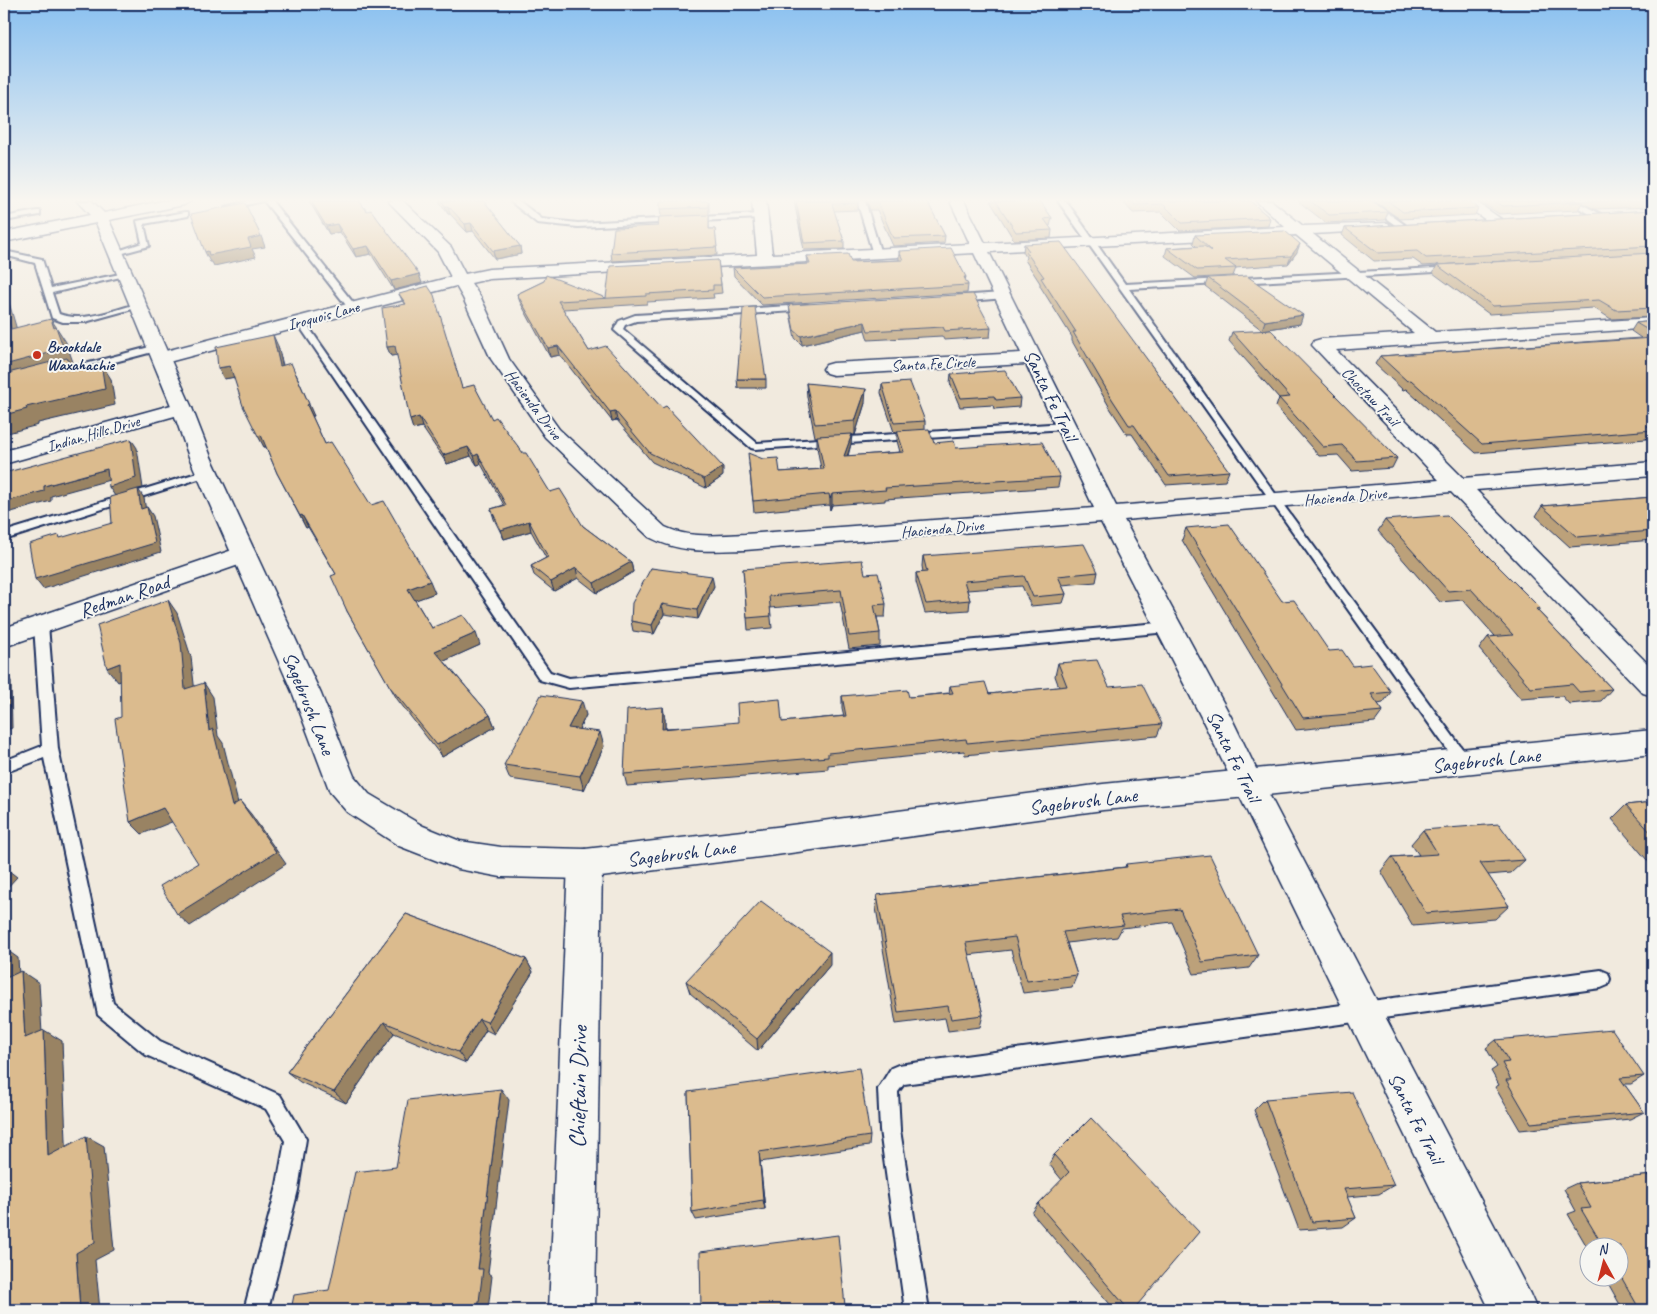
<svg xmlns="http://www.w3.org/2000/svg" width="1657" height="1314" font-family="Caveat,sans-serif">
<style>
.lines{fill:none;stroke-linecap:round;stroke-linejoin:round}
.lane-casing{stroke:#1b2f5e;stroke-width:4}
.street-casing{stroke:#1b2f5e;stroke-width:3}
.secondary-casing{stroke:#1b2f5e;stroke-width:3}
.lane{fill:#f6f6f2;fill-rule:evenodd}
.street{fill:#f6f6f2;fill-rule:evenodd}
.secondary{fill:#f6f6f2;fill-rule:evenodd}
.wall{fill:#bca17a;stroke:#1b2f5e}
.shaded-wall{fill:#998363;stroke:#1b2f5e}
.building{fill:#dbbb8e;stroke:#1b2f5e}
.poi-dot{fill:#c8321e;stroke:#f6f6f2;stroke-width:2}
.labels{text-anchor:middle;stroke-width:4;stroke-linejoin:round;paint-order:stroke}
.far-street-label{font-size:16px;fill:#1b2f5e;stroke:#f6f6f2}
.far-poi-label{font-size:16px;font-weight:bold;fill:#1b2f5e;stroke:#f6f6f2;text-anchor:start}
.street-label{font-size:20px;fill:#1b2f5e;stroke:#f6f6f2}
.near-street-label{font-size:24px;fill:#1b2f5e;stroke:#f6f6f2}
</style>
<rect width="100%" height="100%" fill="#f1eade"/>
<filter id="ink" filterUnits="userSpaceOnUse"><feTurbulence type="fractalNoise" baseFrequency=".02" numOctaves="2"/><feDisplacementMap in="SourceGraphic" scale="10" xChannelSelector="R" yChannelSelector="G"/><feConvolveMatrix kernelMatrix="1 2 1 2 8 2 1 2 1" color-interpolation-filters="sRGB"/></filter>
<g filter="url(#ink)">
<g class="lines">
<!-- lane casing -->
<g class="lane-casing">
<g id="lane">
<polygon points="248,201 263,201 229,209 225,207"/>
<polygon points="264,201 272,201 355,305 355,309 349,309"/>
<polygon points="510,201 519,201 542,219 578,223 760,214 764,216 760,218 578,227 537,223"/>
<polygon points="857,201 865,201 881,254 880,256 873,254"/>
<polygon points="1058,201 1066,201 1125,284 1456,267 1456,271 1453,271 1129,289 1279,499 1469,758 1472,762 1469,766 1464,768 1459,766"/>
<polygon points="1362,201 1371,201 1405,225 1398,227"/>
<polygon points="1565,201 1575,201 1603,215 1596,217"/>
<polygon points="37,211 40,211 40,215 4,221 4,217"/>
<polygon points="185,212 188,212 188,216 144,224 149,246 116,255 112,253 142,243 137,221"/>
<path d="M4 251 42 259 51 288 125 273 129 275 52 293 59 314C84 323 115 310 139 303L143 306 85 322H63L52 318 35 263 4 255Z"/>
<polygon points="1002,293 1006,296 1005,298 958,302 954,299 958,296"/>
<polygon points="807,305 810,306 810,310 636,321 625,325 623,329 757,443 1066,423 1071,426 1066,429 755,449 751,448 614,330 619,321 635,315"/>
<polygon points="300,318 303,319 550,672 569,678 1168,622 1173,624 1175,627 1173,630 1168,632 569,688 540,680 296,321"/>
<polygon points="157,345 160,346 160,350 58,377 53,374 55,372"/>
<polygon points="207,470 211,471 213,473 211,475 4,540 4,532"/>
<polygon points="41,620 46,622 48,625 58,749 113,1003 160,1041 280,1095 306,1139 298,1190 268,1310 244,1310 276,1190 285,1141 266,1109 146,1055 98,1015 44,758 4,773 4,761 42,746 34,625 36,622"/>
<polygon points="1601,970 1608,973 1610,979 1608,985 1601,988 904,1084 898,1092 900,1130 929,1310 905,1310 880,1130 878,1089 891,1068 898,1065"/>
</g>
</g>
<!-- street casing -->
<g class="street-casing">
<g id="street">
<path d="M388 201H403L451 247 465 274 489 269 757 255 752 201H766L772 254 970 244 950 201H964L985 243 1285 227 1256 201H1272L1303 226 1388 223 1390 226 1388 229 1383 230 1313 234 1435 332 1653 318V328L1336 350 1463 478 1653 462V476L1476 490 1653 669V696L1643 693 1451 492 1124 520 1231 717 1261 779 1530 1294 1537 1310H1490L1201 717 1101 522 745 550C709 551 682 554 649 537L545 437 491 359 463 298 456 286 161 364 154 362 152 358 154 354 451 277 438 252ZM1296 235 1414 333 1321 339 1314 341 1312 345 1439 480 1116 506 989 252ZM974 253 1021 353 833 363 826 365 823 369 826 373 833 375 1026 364 1094 508 745 534C717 535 691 539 665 527L559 429 509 359 481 298 471 283 489 279Z"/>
<polygon points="1458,201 1475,201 1504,221 1502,224 1492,224"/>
<polygon points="182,402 189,404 192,408 189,412 4,464 4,451"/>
<polygon points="244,546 253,548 256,554 253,560 4,647 4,628"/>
<polygon points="585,849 597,854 602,864 595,1310 549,1310 568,864 573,854"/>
</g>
</g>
<!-- secondary casing -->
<g class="secondary-casing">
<polygon id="secondary" points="77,201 92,201 104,213 162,201 191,201 184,205 109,220 192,408 211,457 321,694 354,776 369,794 423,826 460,841 501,847 585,849 776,827 1103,784 1653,730 1653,754 1248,797 1103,810 776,855 585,879 501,877 458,869 399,846 347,812 330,792 293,694 189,457 172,408 96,223 4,242 4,232 90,215"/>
</g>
<!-- lane -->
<use href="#lane" class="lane"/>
<!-- street -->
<use href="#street" class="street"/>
<!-- secondary -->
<use href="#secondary" class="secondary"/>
</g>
<!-- wall -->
<g class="wall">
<polygon points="309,201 359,201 422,283 394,290 371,254 356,257 340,232 329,234"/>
<polygon points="439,201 484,201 520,246 521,254 495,259 473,231 467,232 450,214 448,214"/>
<polygon points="709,201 709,229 715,229 717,255 612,261 611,253 658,226 661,217 660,209"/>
<polygon points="794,201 858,201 858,210 834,211 844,241 844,249 804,250"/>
<polygon points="867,201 927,201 945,236 944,243 893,246 877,210 870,210"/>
<polygon points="990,201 1040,201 1052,218 1050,226 1049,226 1052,230 1051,238 1014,240"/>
<polygon points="1122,201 1250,201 1270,218 1268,226 1180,231 1161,212 1133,213"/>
<polygon points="1298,201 1372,201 1388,212 1385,220 1326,223"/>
<polygon points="1374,201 1469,201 1478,208 1475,215 1400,219"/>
<polygon points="1479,201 1653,201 1653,207 1595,209 1582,203 1578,210 1499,214"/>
<polygon points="1653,210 1653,317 1611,319 1594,308 1489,314 1433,273 1437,265 1506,261 1423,266 1413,259 1374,261 1342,235 1345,228"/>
<polygon points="1195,235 1297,252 1288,264 1235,268 1236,268 1233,276 1195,278 1165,256 1167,248 1196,246 1193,243"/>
<polygon points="1024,244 1229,471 1225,481 1166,485 1132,434 1127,434 1110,408 1072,341 1072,337 1040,286 1040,283 1025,260 1026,257 1023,252"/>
<polygon points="899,251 966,277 965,280 968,285 967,293 762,305 734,276 733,268 808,264 807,256 851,262 899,260"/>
<polygon points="718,260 722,293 713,294 714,298 647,302 647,304 563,309 589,351 723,476 706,488 652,462 617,420 612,421 560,355 550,357 520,302 517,294 544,281 606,298"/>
<polygon points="1208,278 1300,324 1262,330 1205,286"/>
<polygon points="399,294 462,388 492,419 550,492 583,526 631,562 633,572 597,593 578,578 554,591 534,575 531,566 546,558 531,531 504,539 494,519 491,509 504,505 481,464 477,465 471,456 447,464 422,427 413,429 397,355 391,356 387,347 404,304"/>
<polygon points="789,305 991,328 990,337 944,340 942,336 868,340 865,330 802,345 795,338 790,313"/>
<polygon points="1653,321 1653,434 1650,434 1646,439 1476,453 1406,389 1403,390 1375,364 1380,356 1641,338 1631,331 1636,323"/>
<polygon points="1232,332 1397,458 1392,468 1352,471 1338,455 1319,456 1276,407 1279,398 1229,341"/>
<polygon points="278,346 283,365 314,416 312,416 325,444 435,593 415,600 432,628 480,645 444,661 490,715 495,727 442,757 397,699 347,611 336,574 308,527 306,528 277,473 266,447 264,447 234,377 224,379"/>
<polygon points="951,374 1020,398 1019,407 994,409 993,405 960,407 950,383"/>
<polygon points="737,379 766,379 766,388 738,388"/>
<polygon points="806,383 865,403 855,435 852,435 851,444 848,456 900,452 897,441 897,432 894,432 881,393 882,384 925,421 925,429 934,443 956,448 1060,477 1058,487 885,499 885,501 832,505 830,510 829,505 754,512 749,463 780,472 821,469 817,447 817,437 815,437 807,397"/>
<polygon points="1653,497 1653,540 1570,547 1536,516 1542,506"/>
<polygon points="1385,520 1540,608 1538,611 1612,689 1601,701 1569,704 1562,696 1521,699 1479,649 1488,637 1495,636 1463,600 1440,602 1378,531"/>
<polygon points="1186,528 1282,601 1329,651 1353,666 1391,692 1383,703 1378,704 1383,711 1375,722 1296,730 1182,540"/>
<polygon points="923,556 1098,572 1096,582 1062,585 1066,594 1063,603 1031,606 1022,586 967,590 970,600 969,610 925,613 916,582 916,573 923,572 922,566"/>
<polygon points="651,568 714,586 698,619 664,614 654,634 633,631 631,621"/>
<polygon points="743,569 865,574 886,604 885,617 877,617 880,633 880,646 849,649 840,602 770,608 772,628 748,630"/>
<polygon points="1058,663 1109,687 1162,724 1157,736 965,755 964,751 828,765 828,769 627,786 624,774 665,719 665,728 782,722 844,716 842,708 842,696 909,697 949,693 950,686 989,694 1059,687 1055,676"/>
<polygon points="586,715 579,730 604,746 584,790 510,779 504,765"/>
<polygon points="1653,802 1653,867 1612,819 1626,805"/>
<polygon points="1423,830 1525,860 1511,873 1488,875 1509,906 1495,919 1413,926 1381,871 1392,857 1419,855 1411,844"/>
<polygon points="1126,864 1258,955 1249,968 1194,974 1172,922 1122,928 1117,937 1067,943 1077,975 1072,987 1023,993 1011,950 968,955 983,1015 980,1027 948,1031 945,1018 896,1024 876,908 877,895 1125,867"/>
<polygon points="406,914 526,959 533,972 494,1034 486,1030 466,1063 394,1033 346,1103 300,1082 287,1072"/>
<polygon points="830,965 758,1051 690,993 686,981"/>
<polygon points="1496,1040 1644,1076 1631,1084 1624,1084 1644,1112 1630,1119 1520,1130 1495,1087 1499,1085 1491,1071 1497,1067 1486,1048"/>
<polygon points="688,1092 870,1136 869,1146 760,1162 765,1209 696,1220 692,1212"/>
<polygon points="1265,1099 1394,1185 1379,1194 1347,1197 1356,1218 1343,1227 1299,1230 1254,1110"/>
<polygon points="1091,1118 1133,1310 1115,1310 1032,1213 1038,1204 1062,1180 1049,1164 1054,1155"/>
<polygon points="1653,1175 1653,1310 1623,1310 1604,1276 1620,1276 1620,1246 1590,1246 1590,1252 1568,1214 1576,1211 1564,1189 1577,1183"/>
<polygon points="845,1306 845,1310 701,1310"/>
</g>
<!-- shaded-wall -->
<g class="shaded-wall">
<polygon points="445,206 448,206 450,214 448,214"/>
<polygon points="471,223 473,231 467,232 465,224"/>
<polygon points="337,224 340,232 329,234 326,226"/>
<polygon points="261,236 265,247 252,249 256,257 214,266 212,262 210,262 205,252 248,239"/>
<polygon points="1300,244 1297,252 1288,264 1291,256"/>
<polygon points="368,246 371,254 356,257 353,249"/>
<polygon points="520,246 521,254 495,259 493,251"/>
<polygon points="419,274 422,283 394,290 391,281"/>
<polygon points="4,285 21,344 11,329 4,303"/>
<polygon points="1303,315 1300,324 1262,330 1265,321"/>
<polygon points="51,319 66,342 74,365 72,365 77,374 4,383 4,365 54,328"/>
<polygon points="865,322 865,330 802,345 801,336"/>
<polygon points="273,335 278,346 285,377 280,366"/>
<polygon points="395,346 398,355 391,356 387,347"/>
<polygon points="558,346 560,355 550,357 548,348"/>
<polygon points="101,363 111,379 115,405 38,423 38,425 4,434 4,415 26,407"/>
<polygon points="230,366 236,377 224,379 218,368"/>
<polygon points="296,374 314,416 312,416 307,405"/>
<polygon points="866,389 865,403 855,435 855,421"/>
<polygon points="615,411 617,420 612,421 610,412"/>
<polygon points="419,417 422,427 413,429 410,420"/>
<polygon points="852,434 851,444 844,466 844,456"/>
<polygon points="261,435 267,446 264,447 258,436"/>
<polygon points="131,439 137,448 143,488 138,489 144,498 147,518 141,509 115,496 109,487"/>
<polygon points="468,447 471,456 447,464 443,455"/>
<polygon points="478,454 481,464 477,465 474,456"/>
<polygon points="723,467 723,476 706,488 704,479"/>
<polygon points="107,469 113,479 51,496 51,501 4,514 4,502 44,486"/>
<polygon points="832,494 832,505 830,510 830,499"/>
<polygon points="147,507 153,516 161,552 43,589 35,579"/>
<polygon points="302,515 308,527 306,528 300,516"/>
<polygon points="529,521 531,531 504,539 501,530"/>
<polygon points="631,562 633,572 597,593 594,583"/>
<polygon points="576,568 578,578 554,591 551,582"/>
<polygon points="712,576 714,586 698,619 697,610"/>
<polygon points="430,581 435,593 413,601 408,589"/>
<polygon points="168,600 177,613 191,657 196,702 185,689"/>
<polygon points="662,604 664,614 654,634 652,625"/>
<polygon points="476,633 480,645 440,663 435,651"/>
<polygon points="120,663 131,677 118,682 107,668"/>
<polygon points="4,673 11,681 12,728 4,731"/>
<polygon points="204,683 213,697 218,736 223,743 242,819 232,806 209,731"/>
<polygon points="582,701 586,715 573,742 568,728"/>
<polygon points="663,707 665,719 665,741 662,729"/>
<polygon points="490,715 495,727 442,757 437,745"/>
<polygon points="600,732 604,746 584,790 580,776"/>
<polygon points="240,801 251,814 286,864 190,926 177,914"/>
<polygon points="163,808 174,821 142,834 130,822"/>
<polygon points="4,867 17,877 4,891"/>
<polygon points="4,948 18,958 20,992 4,981"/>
<polygon points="830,952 830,965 758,1051 757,1039"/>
<polygon points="526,959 533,972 494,1034 487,1022"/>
<polygon points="21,971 39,983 43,1050 25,1038"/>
<polygon points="479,1019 486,1030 466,1063 458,1052"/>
<polygon points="384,1022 394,1033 346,1103 334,1092"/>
<polygon points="44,1030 62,1041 67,1165 48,1156"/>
<polygon points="501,1089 509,1100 488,1273 492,1276 488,1310 478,1310 478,1269"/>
<polygon points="86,1136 104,1146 114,1250 95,1260 100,1310 80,1310 76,1253"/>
<polygon points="759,1152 760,1162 765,1209 763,1200"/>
</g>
<!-- building -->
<g class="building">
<polygon points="311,201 359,201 367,211 371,210 419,274 391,281 368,246 353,249 337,224 326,226"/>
<polygon points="442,201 484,201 520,246 493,251 471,223 465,224 448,206 445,206"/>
<polygon points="660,201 708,201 708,207 660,209"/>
<polygon points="796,201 858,201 858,203 832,204 844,241 804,243"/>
<polygon points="869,201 927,201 945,236 893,238 878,202 870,202"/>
<polygon points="996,201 1040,201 1052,218 1044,219 1052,230 1016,232"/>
<polygon points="1131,201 1250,201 1270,218 1182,223 1163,204 1135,205"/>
<polygon points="1310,201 1372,201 1388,212 1329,215"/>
<polygon points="1388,201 1469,201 1478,208 1403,212"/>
<polygon points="1495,201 1580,201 1583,202 1503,206"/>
<polygon points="245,203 261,236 248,239 251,247 209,255 208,251 205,252 191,214"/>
<polygon points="1653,210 1653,246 1426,258 1417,251 1378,253 1345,228"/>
<polygon points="709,215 709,229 715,229 717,247 611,253 614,228 658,226 659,217"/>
<polygon points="1285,231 1300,244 1291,256 1225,260 1236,268 1197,270 1167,248 1204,246 1212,251 1195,235"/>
<polygon points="1061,242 1229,471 1169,476 1134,425 1129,425 1112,399 1073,332 1076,332 1041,278 1044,277 1026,252 1029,251 1024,244"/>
<polygon points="951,248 966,277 964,277 968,285 762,297 733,268 810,264 807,256 848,254 851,262 903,260 899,251"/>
<polygon points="1653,253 1653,308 1616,310 1599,300 1493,306 1437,265"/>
<polygon points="718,260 721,285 713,285 713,290 646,294 646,296 558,301 589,351 606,346 662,408 666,406 723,467 704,479 650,453 615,411 610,412 558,346 548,348 517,294 544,281 546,275 606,298 610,266"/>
<polygon points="1247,276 1303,315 1265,321 1208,278"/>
<polygon points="428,286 434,295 462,388 474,385 492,419 496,417 523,453 526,453 550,492 560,489 583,526 631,562 594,583 576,568 551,582 531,566 548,557 529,521 501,530 491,509 506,505 478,454 474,456 468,447 443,455 419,417 410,420 395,346 387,347 382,308 406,304 399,294"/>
<polygon points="973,294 991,328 945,331 943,327 868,331 865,322 801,336 794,330 789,305"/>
<polygon points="4,303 11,329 51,319 54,328 56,327 64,349 4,365"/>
<polygon points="755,307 766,379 737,379 743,308"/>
<polygon points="1653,321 1653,333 1636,323"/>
<polygon points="1271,330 1397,458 1357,461 1342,445 1323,447 1279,398 1290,397 1232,332"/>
<polygon points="273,335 280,366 291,363 309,404 307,405 325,444 331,442 371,505 384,501 430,581 408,589 432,628 463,615 476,633 435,651 490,715 437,745 390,687 347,611 331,576 336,574 302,515 300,516 277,473 261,435 258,436 243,406 230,366 218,368 216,347"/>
<polygon points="1653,338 1653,425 1647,426 1653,430 1482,444 1411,380 1407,381 1380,356"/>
<polygon points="67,358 72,370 101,363 105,389 26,407 27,409 4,415 4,374"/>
<polygon points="1005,370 1020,398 996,400 994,396 961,398 951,374"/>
<polygon points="910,382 925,421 894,423 882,384"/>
<polygon points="806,383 866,389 855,421 815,424"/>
<polygon points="929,429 934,443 954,441 956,448 1042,442 1060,477 885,488 886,490 832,494 830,499 829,494 753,501 748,453 763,459 778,458 780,472 824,469 817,436 852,434 844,456 904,452 897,431"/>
<polygon points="131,439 136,478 109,487 107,469 44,486 44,491 4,502 4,473"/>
<polygon points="138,489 141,509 147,507 155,543 35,579 29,544 59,535 60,538 112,523 110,497"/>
<polygon points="1653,497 1653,531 1577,537 1542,506"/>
<polygon points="1447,515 1540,608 1536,609 1612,689 1579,692 1572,684 1531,688 1488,637 1513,635 1471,589 1448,591 1385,520"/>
<polygon points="1229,524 1282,601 1294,600 1329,651 1342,650 1353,666 1371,664 1391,692 1371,694 1383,711 1303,718 1186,528"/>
<polygon points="1084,544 1098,572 1058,576 1066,594 1033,597 1024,576 964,581 970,600 926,604 916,573 927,572 923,556"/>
<polygon points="862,560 865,574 878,573 886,604 874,605 880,633 849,636 841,590 769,596 771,616 747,618 743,569"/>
<polygon points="651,568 712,576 697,610 662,604 652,625 631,621 632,603"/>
<polygon points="168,600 181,643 185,689 204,683 209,731 213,729 232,806 240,801 276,852 177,914 160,886 198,863 163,808 130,822 115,719 121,717 120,663 107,668 97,625"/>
<polygon points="1097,660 1109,687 1142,684 1162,724 967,743 966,739 828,753 828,757 624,774 627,710 663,707 662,729 738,722 737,703 780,699 782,722 846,716 842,696 907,690 909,697 953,693 950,686 985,682 989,694 1067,686 1058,663"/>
<polygon points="541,695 582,701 568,728 600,732 580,776 504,765"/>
<polygon points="1653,802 1653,835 1626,805"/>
<polygon points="1499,824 1525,860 1480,863 1509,906 1426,913 1392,857 1438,854 1423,830"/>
<polygon points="1210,855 1258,955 1202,962 1180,909 1120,916 1124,925 1063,932 1077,975 1027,981 1015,937 966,943 983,1015 951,1019 948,1006 898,1012 877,895 1127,867 1126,864"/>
<polygon points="761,901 830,952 757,1039 686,981"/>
<polygon points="406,914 526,959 487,1022 479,1019 458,1052 384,1022 334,1092 287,1072"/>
<polygon points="21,971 25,1038 44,1030 48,1156 86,1136 95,1242 76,1253 80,1310 4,1310 4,979"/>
<polygon points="1612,1029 1644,1076 1620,1078 1644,1112 1531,1123 1506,1080 1511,1080 1502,1063 1509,1062 1496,1040"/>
<polygon points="859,1068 870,1136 759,1152 763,1200 692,1212 688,1092"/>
<polygon points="501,1089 478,1269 483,1269 478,1310 291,1310 294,1295 329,1290 355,1172 396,1167 408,1100"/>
<polygon points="1352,1092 1394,1185 1344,1189 1356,1218 1312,1222 1265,1099"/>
<polygon points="1091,1118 1199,1232 1133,1310 1129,1310 1038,1204 1069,1172 1054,1155"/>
<polygon points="1653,1175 1653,1310 1640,1310 1620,1275 1620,1246 1603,1246 1581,1209 1591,1208 1577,1183"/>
<polygon points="838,1235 845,1306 810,1310 701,1310 700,1252"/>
</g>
</g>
<!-- sky -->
<linearGradient id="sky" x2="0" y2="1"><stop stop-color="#89c0f0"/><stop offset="0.52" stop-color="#f9f6f0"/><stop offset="1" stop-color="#f9f6f0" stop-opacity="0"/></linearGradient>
<rect width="1657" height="385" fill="url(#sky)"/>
<!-- markers -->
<circle class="poi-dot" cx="37" cy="355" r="5"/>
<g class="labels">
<!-- far-street labels -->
<g class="far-street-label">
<text transform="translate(323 315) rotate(-15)" y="6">Iroquois Lane</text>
<text transform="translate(933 363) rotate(-3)" y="6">Santa Fe Circle</text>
<text transform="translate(1371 396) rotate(46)" y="6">Choctaw Trail</text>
<text transform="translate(534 404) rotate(53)" y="6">Hacienda Drive</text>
<text transform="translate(93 433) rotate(-16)" y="6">Indian Hills Drive</text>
<text transform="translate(1345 496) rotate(-5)" y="6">Hacienda Drive</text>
<text transform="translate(942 528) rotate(-5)" y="6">Hacienda Drive</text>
</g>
<!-- far-poi labels -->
<g class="far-poi-label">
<text x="47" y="352">Brookdale<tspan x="47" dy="18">Waxahachie</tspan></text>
</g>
<!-- street labels -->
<g class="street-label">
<text transform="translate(1051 395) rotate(64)" y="7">Santa Fe Trail</text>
<text transform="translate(124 596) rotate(-19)" y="7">Redman Road</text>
<text transform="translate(309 703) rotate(68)" y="7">Sagebrush Lane</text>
<text transform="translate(1234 756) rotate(64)" y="7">Santa Fe Trail</text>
<text transform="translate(1486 760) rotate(-6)" y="7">Sagebrush Lane</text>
<text transform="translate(1083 801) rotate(-7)" y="7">Sagebrush Lane</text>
<text transform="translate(681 853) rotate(-7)" y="7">Sagebrush Lane</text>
<text transform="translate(1416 1118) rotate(63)" y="7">Santa Fe Trail</text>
</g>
<!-- near-street labels -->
<g class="near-street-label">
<text transform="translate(578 1087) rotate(-89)" y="8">Chieftain Drive</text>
</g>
</g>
<!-- margin -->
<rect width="1657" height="1314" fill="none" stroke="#f6f6f2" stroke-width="20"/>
<rect x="10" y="10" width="1637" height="1294" fill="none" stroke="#1b2f5e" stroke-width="2" filter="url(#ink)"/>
<!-- north arrow -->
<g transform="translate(1604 1262) rotate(353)"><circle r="24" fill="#f6f6f2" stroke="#9ea6b7"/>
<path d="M0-4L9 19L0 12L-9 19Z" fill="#c8321e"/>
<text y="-8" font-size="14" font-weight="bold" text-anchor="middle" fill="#1b2f5e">N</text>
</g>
</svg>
